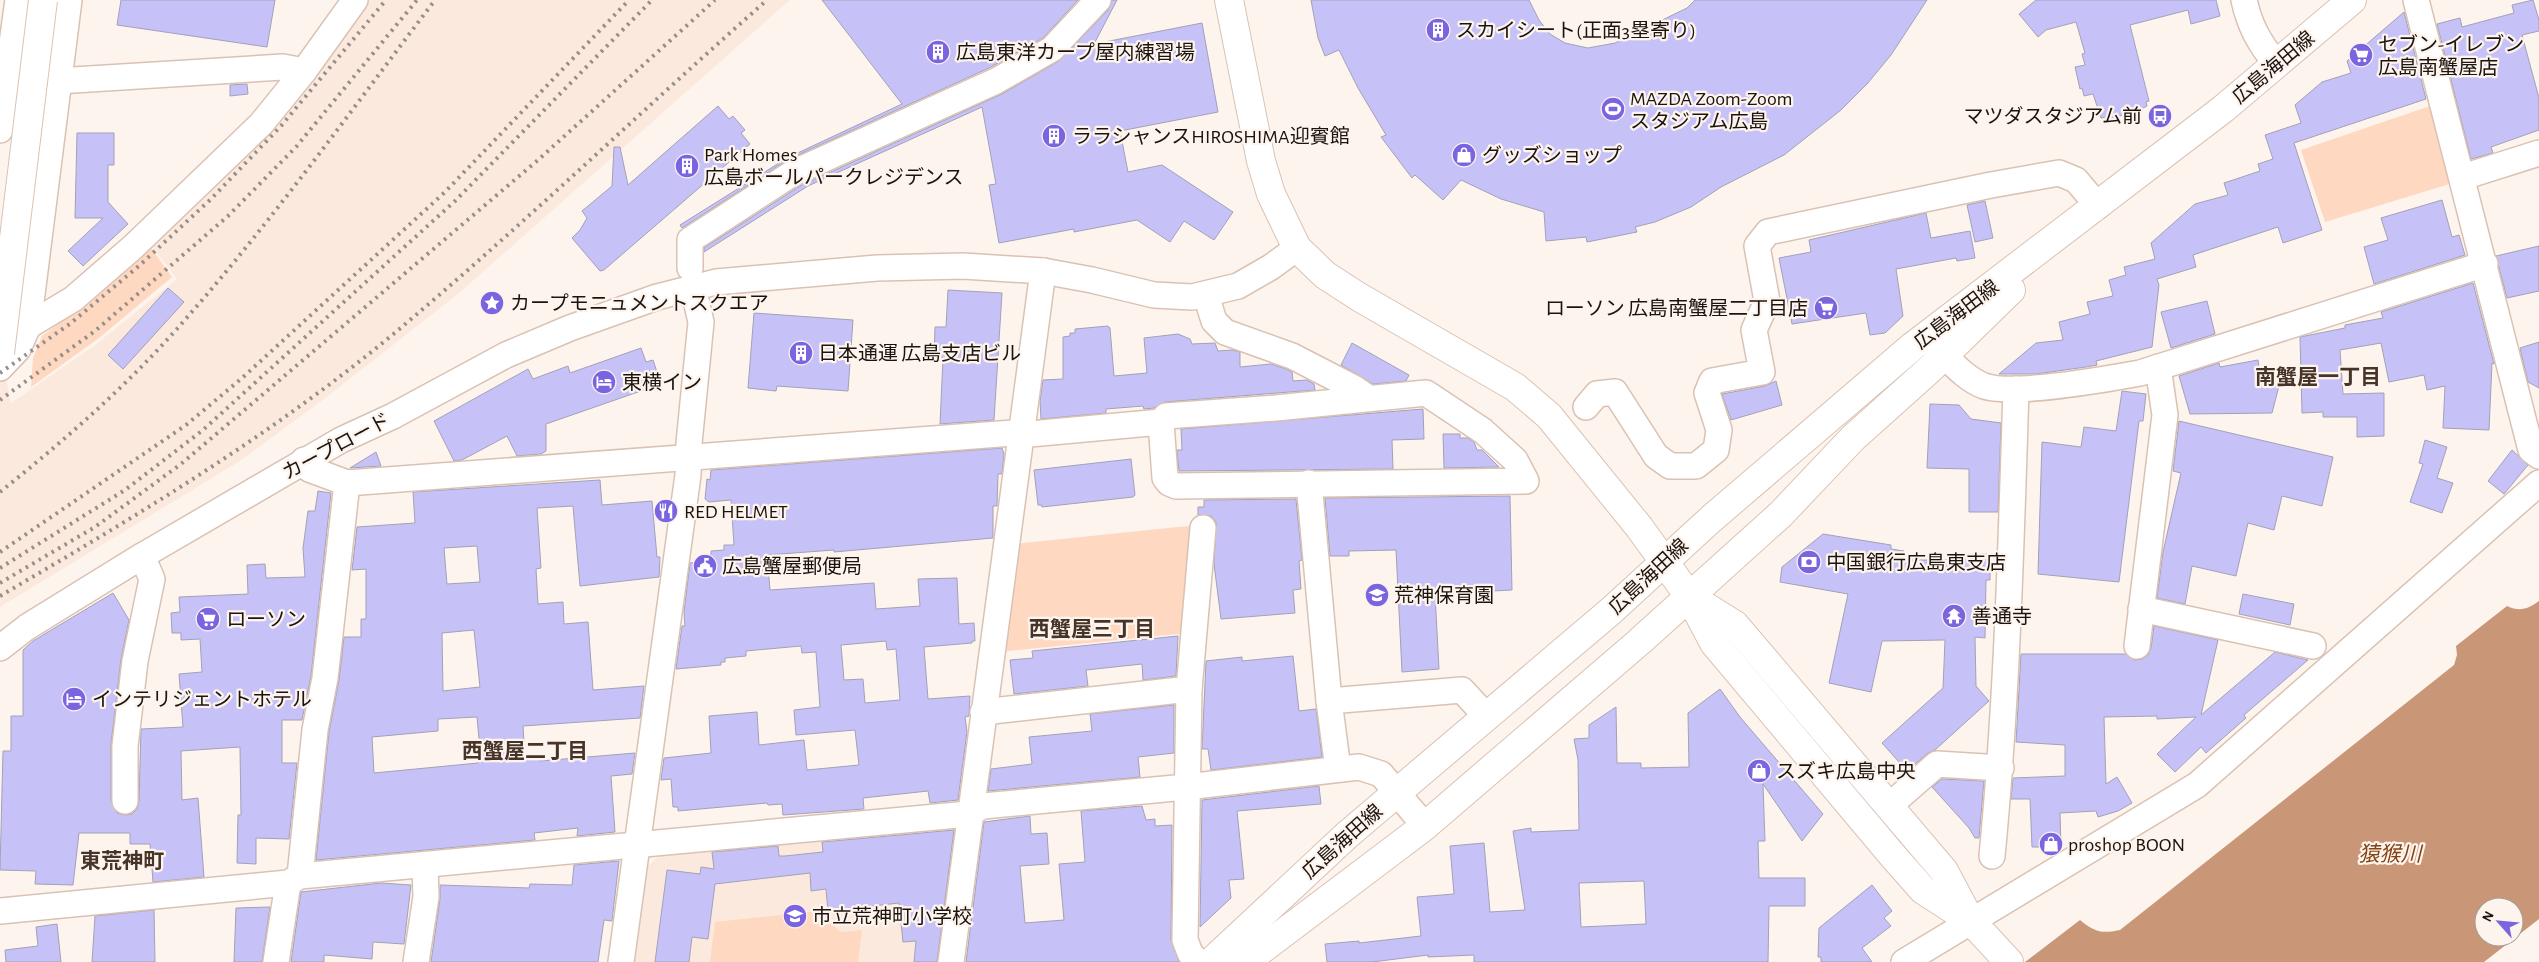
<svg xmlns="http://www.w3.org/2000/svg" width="2539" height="962" font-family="'Alegreya Sans','Noto Sans JP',sans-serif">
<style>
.built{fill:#fce9dd}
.green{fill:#fed8c0}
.water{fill:#c99777;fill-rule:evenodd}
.building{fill:#c6c2f8;stroke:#a2a1b8;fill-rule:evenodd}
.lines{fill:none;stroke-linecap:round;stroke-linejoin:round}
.street-casing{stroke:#dac2b3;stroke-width:28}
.secondary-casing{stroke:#dac2b3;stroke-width:30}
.street{stroke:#fff;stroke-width:25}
.secondary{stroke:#fff;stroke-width:28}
.rail{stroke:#978e88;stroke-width:4;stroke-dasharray:2.5 5;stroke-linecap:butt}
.secondary-bridge-casing{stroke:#dac2b3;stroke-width:30;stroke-linecap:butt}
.secondary-bridge{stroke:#fff;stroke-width:28}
.labels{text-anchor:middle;stroke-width:4.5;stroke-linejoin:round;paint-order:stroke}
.poi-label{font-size:20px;fill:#1b130e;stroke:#fef4ee;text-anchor:start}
.street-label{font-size:20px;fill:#1b130e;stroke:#fef4ee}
.neighbourhood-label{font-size:21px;font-weight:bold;fill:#473428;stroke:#fef4ee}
.water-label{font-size:21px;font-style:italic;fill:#834312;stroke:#fef4ee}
</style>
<rect width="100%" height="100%" fill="#fef4ee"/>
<!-- built -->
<g class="built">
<polygon points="364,0 790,0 458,294 328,396 240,461 0,607 0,359 2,358 11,403 95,345 177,279 147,240"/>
<polygon points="957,820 962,828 945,962 633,962 644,870 666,849"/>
</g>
<!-- green -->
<g class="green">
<polygon points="2433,105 2453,183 2325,222 2301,150"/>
<polygon points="151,248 172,277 99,338 31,387 33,358 42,336 95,296"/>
<polygon points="1197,525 1188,633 999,652 1014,544"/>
<polygon points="817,911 841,932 862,930 858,962 710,962 715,922"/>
</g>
<!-- water -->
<path class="water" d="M2539 601V919L2484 962H2025L2080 920C2095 932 2101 934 2120 930L2454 665 2457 655 2456 646 2507 606C2520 612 2528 609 2539 601ZM2484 907H2514V937H2484Z"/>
<!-- building -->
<g class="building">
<polygon points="121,0 275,0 267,47 117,25"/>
<polygon points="822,0 1078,0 1043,38 989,68 787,160 682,228 680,225 787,158 902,104"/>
<polygon points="1112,0 1117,0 1094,44 1202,23 1218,112 1120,131 1128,172 1162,165 1233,212 1214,240 1184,221 1170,242 1137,220 1074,232 1074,229 999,243 989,185 996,184 982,107 808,186 704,252 704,248 800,186 1002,94 1059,61 1108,10"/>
<polygon points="1311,0 1529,0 1539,20 1550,34 1565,43 1588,48 1615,43 1687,8 1695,0 1927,0 1891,55 1867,84 1841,110 1784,155 1721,187 1691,207 1655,222 1635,227 1637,232 1587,242 1586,237 1546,241 1544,212 1501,199 1461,180 1443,200 1415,175 1412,178 1381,137 1386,135 1358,88 1339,50 1325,56 1318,38"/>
<polygon points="2036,0 2216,0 2220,16 2191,24 2188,10 2130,25 2149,101 2146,102 2147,106 2137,111 2106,120 2106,117 2101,118 2093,94 2084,96 2082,88 2080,89 2075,67 2085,65 2082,54 2085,53 2076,22 2046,30 2038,37 2019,14"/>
<polygon points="2533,0 2539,20 2539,31 2522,35 2539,98 2539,130 2491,147 2493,153 2471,159 2437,24 2460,18 2462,27 2514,13 2512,5"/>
<polygon points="2404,12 2426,99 2294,143 2322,230 2283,243 2278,227 2193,255 2196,267 2157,279 2159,285 2152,347 2096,361 2097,365 2086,367 2036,374 1999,374 2036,343 2063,340 2059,322 2090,314 2087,302 2113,296 2109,280 2126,275 2124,267 2155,259 2151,243 2195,204 2228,195 2224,183 2260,171 2258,164 2273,159 2265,135 2301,123 2295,105 2322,82 2351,73 2347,61"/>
<polygon points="247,84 248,94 230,96 230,85"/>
<polygon points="718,106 729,119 733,116 745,130 741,133 750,144 604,270 600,271 572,238 580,230 587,218 582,211 612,186 614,147 620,147 628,185"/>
<polygon points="77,133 114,133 114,165 108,165 108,202 128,224 83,266 68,251 103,218 75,218"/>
<polygon points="2442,200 2452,237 2459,235 2465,255 2374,284 2364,247 2388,240 2381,218"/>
<polygon points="1985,201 1993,238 1975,242 1967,205"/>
<polygon points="1926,213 1931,238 1970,231 1975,258 1957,261 1956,258 1896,269 1903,316 1885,333 1870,335 1866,313 1792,324 1779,258 1811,252 1809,240"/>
<polygon points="2539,246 2539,291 2507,298 2496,256"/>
<polygon points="2473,283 2494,364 2492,363 2489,430 2443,428 2445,386 2427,390 2424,375 2389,382 2381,343 2340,350 2343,394 2384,393 2384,436 2357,437 2357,417 2323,417 2323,412 2302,413 2300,337 2345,328 2345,325 2383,318 2381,312"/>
<polygon points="168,288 184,302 123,369 108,355"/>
<polygon points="948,290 1002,293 994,420 940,424 943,358 934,358 935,327 946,327"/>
<polygon points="2207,301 2215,334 2171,348 2161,312"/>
<polygon points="754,313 853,320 848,391 777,386 776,391 748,388"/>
<polygon points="1108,326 1110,328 1114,376 1147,373 1144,338 1178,334 1190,339 1192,344 1215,343 1218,351 1232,350 1240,352 1240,367 1271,364 1286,369 1292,372 1293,381 1307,380 1314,384 1315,390 1165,402 1154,408 1144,409 1143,406 1106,409 1106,413 1041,419 1040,401 1043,380 1063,379 1063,337 1070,336 1070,333 1075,333 1075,329"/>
<polygon points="2539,342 2539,388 2528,382 2520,348"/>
<polygon points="1352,343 1409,375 1406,381 1373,384 1341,365"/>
<polygon points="641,348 646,362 653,360 661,384 546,424 546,451 541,454 517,456 507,436 462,460 454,461 434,421 528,369 533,379 568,366 570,373"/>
<polygon points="2258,360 2262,385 2280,382 2272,413 2190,414 2179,376 2219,363 2220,367"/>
<polygon points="1776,381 1782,405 1731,420 1722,394 1765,386"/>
<polygon points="2122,391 2146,394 2143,421 2139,421 2119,582 2038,574 2042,442 2081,447 2084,427 2116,431"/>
<polygon points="1930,404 1959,405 1971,419 2001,423 1998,512 1969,512 1969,469 1927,468"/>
<polygon points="1423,409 1424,439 1392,440 1393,469 1179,471 1177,450 1182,450 1181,429"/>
<polygon points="2179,421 2333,457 2322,506 2282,496 2274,530 2248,523 2236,576 2192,566 2185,604 2157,598 2163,552 2181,473 2173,471"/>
<polygon points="1443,434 1460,434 1460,438 1468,438 1474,442 1477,450 1482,450 1499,467 1444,468"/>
<polygon points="2425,440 2447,447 2437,478 2453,483 2442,513 2410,502 2423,464 2419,463"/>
<path d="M1002 448 1004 454 1002 474H998L997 506H993V538L834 552V550L767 555 770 590 874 583 876 609 920 606 918 579 957 578 959 624 974 623 975 641H972V643L924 647 928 699 970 696 969 716 965 717 967 732 958 800 930 803 928 791 863 798 864 809 783 815 782 804 768 805 767 803 678 811V807H673L671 779 661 780 664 758 711 753 709 716 757 712 759 745 804 740 807 770 859 765 855 730 796 735 794 710 820 707 816 652 802 653 801 646 746 651V656L725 658V662H721V665L676 669 682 626H685L684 612 690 563 711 561V551L724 550V545H734L731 500 709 502 705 499 707 479 710 480 711 470ZM886 641 887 650 896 649 900 700 865 703 863 679 844 680 841 645Z"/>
<polygon points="2512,450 2528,465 2504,494 2488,481"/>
<polygon points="376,452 381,466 350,468"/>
<polygon points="1131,459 1135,495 1133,497 1042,507 1041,505 1038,505 1034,470"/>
<path d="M600 480 602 505 652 501 657 557H660L659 577 580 586 573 506 537 508 541 568 536 569 538 604 563 602 564 624 588 622 593 690 644 686 640 718 523 726 525 759 540 758V761L635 753 632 774 611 776 615 832 577 836 578 828 534 833 535 840 316 860 329 732 339 680 344 637H361V619H366V569L352 570 357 527 415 523 413 492ZM477 546 480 582 447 584 444 548ZM474 630 480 687 443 691 442 633ZM477 717 481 760H478V763L374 773 372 737 438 731V719Z"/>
<polygon points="318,491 331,493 311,676 302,720 282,720 282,763 297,763 289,839 256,838 256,864 237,863 238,815 241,815 240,747 181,751 182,800 198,798 204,877 153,882 150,844 130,844 130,833 79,833 73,885 35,884 36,871 0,870 3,751 11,751 11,716 23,716 23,650 33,641 113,593 129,620 121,659 111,744 111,801 117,813 125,815 132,814 137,809 139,801 141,729 183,727 179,674 202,672 200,639 181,640 181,633 172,633 171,613 180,612 179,597 248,594 247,565 265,564 266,578 305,577 303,548 308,511 315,511"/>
<polygon points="1510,496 1512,590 1435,594 1439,669 1402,672 1396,550 1349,551 1349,556 1330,556 1325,498"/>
<polygon points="1296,499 1302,560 1299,561 1301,589 1293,590 1295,613 1221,619 1214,564 1216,522 1211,516 1198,515 1198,507 1204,507 1204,500"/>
<polygon points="1823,534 1891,545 1891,549 1904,551 1902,560 1960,560 1960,554 1990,554 1990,580 1986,580 1985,638 1975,637 1976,686 1989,701 1935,750 1928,753 1907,771 1882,743 1943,688 1945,640 1882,641 1871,692 1829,683 1848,594 1780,582 1782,567"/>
<polygon points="2243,594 2294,604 2290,625 2239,614"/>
<polygon points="2154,626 2218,640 2201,715 2275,652 2308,660 2244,715 2246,718 2206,753 2201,747 2175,772 2157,754 2196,717 2157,719 2157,716 2104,717 2106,784 2117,777 2132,803 2118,811 2098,817 2096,811 2060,813 2061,847 2032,847 2030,799 2011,799 2013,778 2065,776 2065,745 2016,742 2021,654 2126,654 2135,660 2142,659 2148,655 2151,648"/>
<polygon points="1178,636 1176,676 1143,680 1142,664 1086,670 1088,686 1014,694 1010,660 1033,658 1032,651"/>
<polygon points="1293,656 1299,711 1316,709 1322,757 1211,770 1208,749 1202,749 1206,661 1242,657 1242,661"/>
<path d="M1720 689 1740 717 1823 814 1802 841 1763 784 1765 841H1758L1759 878H1805V906H1769L1768 962H1474V955L1428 957V955L1372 962H1327L1325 944 1359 941V943L1421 936 1417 897 1454 894 1450 846 1484 843 1490 912 1525 910 1513 831 1531 828V832L1579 830 1578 760 1574 739 1589 738V725L1616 707 1617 763H1641V768L1689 767 1688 713ZM1644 881 1646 924 1581 927 1579 883Z"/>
<polygon points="1174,705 1174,753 1138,757 1140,777 988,791 991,769 1032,764 1029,737 1092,731 1090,714"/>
<polygon points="1942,779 1984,781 1979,838 1975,838 1969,828 1932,787"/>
<polygon points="1319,786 1321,804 1237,811 1244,879 1229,880 1231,898 1200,927 1202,800"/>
<polygon points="1142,806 1146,820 1155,819 1155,826 1172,825 1171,940 1179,962 966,962 984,822 1030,816 1031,834 1047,833 1049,864 1020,866 1025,923 1064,920 1059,864 1085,862 1081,811"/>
<polygon points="954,830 937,962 914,962 916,941 903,942 899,903 828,911 826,889 811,891 810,873 715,884 708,939 692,937 689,962 655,962 667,870 700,874 701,867 714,869 712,852 778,846 779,856 785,856 823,852 822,842"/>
<polygon points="619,861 612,921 604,920 598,962 431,962 440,899 440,885 529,888 530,884 572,885 574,865"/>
<polygon points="381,883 411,885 404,944 373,942 372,959 324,955 324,962 291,962 301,892"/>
<polygon points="1872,885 1892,911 1884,918 1891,926 1862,948 1872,962 1821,962 1821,957 1818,957 1819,928"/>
<polygon points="270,907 262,962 234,962 236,908"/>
<polygon points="154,910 155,962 92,962 95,916"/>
<polygon points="57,924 61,962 6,962 5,950 38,946 36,927"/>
</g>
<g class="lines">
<!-- street casing -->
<g class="street-casing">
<g id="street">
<path d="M2244 0C2250 27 2259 42 2276 64"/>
<polyline points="2416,0 2531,450 2539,456"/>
<polyline points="57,81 283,67 304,71"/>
<polyline points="0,130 18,0"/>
<polyline points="2463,177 2539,153"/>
<polyline points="690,268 690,240 793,173 996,81 1052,49 1098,0"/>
<polyline points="1206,295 1214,321 1225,332 1292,356 1354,388 1367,397"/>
<polyline points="0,330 11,326 28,326 73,299 133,247 261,124 304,71 355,0"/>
<path d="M1944 355C1955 366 1968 380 1984 386 2013 396 2107 379 2140 373L2485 264"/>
<polyline points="0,368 18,349 28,326 69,0"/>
<polyline points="1586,407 1597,394 1615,392 1656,456 1670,466 1696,466 1716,450 1719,430 1707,393 1712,381 1762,372 1754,330 1767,301 1757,246 1768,232 1991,185 2059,173 2076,180 2098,206"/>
<polyline points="304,460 309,469 347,483 1013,433 1030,434 1161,422 1166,416 1276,408 1426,393 1483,431 1515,460 1526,481 1176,486 1169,483 1165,478 1161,422"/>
<polyline points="1309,483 1329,701 1462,690 1487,717"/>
<polyline points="2141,609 2313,646"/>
<polyline points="2137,646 2165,415 2158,367"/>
<polyline points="0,648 27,627 142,556 341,440 393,416 506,355 570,328 657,297 716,282 877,268 963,266 1043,271 1092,280 1154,295 1192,297 1238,286 1271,267 1297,248"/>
<polyline points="1329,701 1338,769"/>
<polyline points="983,712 1189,689"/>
<polyline points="125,801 125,746 135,661 152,579 142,556"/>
<polyline points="1889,806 1937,764 2001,768"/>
<path d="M1992 856C2007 701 2011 545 2016 389"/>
<polyline points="300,876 315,730 325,678 347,483"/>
<polyline points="0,911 288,883 300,876 958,815 970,813 983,806 1186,787 1359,767 1381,774 1425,826"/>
<polyline points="276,962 288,883"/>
<polyline points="416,962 426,897 425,865"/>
<polyline points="621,962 688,475 689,443 701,322 693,287"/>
<polyline points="951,962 1043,271"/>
<polyline points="1198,962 1190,953 1185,940 1189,689 1203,528"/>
<polyline points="1904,962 2197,785 2539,483"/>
</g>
</g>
<!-- secondary casing -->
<g class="secondary-casing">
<g id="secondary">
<polyline points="1229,0 1261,161 1271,194 1297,248 1325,275 1359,297 1515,387 1549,416 1639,527 1689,596 1714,643 1893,856 1923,890 1971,921 2009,962"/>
<polyline points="1690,597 1735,625 1944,871 1969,918"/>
<polyline points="1211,962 1347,835 1612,610 1711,519 1913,346 2223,109 2352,0"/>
<polyline points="1245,962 1425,826 1639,642 1781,514 1853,438 1930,369 2011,290"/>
</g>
</g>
<!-- street -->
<use href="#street" class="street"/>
<!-- secondary -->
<use href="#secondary" class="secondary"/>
<!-- rail -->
<g class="rail">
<polyline points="0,373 71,323 140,265 211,199 281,126 386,0"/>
<polyline points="0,400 95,331 228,216 296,147 417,0"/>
<path d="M0 492C65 440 128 385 183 322 273 220 353 108 435 0"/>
<polyline points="0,552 186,425 241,379 445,192 629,0"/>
<polyline points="0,568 125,490 203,430 455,201 652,0"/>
<polyline points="0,583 95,527 181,464 538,160 715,0"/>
<path d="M0 596C135 517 270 436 391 336 520 228 641 111 767 0"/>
</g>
<!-- secondary-bridge casing -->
<g class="secondary-bridge-casing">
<polyline id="secondary-bridge" points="0,353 43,0"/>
</g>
<!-- secondary-bridge -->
<use href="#secondary-bridge" class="secondary-bridge"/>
</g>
<!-- icons -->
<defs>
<g id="building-disc" transform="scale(1.25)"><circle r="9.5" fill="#7a64df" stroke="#fef4ee"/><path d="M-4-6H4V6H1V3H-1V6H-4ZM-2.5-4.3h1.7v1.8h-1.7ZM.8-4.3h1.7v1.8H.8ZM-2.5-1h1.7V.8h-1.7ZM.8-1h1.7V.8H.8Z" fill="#fff"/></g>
<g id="supermarket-disc" transform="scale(1.25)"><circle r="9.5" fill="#7a64df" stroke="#fef4ee"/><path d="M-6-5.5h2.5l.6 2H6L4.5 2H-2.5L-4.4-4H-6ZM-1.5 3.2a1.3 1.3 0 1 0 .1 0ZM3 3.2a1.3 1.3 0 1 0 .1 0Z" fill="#fff"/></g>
<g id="stadium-disc" transform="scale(1.25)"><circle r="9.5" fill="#7a64df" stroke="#fef4ee"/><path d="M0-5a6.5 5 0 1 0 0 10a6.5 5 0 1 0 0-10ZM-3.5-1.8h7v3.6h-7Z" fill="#fff"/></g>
<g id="bus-disc" transform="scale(1.25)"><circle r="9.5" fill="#7a64df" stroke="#fef4ee"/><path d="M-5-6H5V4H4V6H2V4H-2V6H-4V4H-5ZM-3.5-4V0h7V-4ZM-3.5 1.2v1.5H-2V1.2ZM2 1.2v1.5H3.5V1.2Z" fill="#fff"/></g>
<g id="shop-disc" transform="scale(1.25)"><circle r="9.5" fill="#7a64df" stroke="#fef4ee"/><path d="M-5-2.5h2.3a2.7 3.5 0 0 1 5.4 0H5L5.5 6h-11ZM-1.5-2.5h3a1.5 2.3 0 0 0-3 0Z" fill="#fff"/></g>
<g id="sight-disc" transform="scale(1.25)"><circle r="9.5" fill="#7a64df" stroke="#fef4ee"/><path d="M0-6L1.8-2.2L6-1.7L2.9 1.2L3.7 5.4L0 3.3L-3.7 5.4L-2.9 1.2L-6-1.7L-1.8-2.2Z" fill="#fff"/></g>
<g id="hotel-disc" transform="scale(1.25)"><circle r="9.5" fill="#7a64df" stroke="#fef4ee"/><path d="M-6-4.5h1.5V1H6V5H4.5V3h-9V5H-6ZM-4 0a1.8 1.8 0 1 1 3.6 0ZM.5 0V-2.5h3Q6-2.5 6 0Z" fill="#fff"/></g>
<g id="restaurant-disc" transform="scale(1.25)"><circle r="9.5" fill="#7a64df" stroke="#fef4ee"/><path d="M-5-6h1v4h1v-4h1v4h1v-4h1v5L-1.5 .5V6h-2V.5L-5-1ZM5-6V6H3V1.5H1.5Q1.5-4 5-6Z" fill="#fff"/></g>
<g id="bank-disc" transform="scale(1.25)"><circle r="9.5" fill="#7a64df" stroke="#fef4ee"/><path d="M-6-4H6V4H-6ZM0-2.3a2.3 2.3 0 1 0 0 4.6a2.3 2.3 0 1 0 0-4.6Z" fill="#fff"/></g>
<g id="civic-disc" transform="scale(1.25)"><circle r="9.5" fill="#7a64df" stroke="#fef4ee"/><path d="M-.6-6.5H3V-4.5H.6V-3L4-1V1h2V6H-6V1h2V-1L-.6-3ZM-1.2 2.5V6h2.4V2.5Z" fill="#fff"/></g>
<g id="school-disc" transform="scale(1.25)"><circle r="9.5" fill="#7a64df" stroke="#fef4ee"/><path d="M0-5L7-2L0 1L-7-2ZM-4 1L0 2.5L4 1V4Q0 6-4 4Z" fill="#fff"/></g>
<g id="temple-disc" transform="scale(1.25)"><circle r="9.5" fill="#7a64df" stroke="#fef4ee"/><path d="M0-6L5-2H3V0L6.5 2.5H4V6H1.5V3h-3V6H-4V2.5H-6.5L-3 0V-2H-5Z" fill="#fff"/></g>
</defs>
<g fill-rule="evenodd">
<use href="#building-disc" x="1438" y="30"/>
<use href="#building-disc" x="938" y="52"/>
<use href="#supermarket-disc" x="2361" y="55"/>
<use href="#stadium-disc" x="1613" y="109"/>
<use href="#bus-disc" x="2160" y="116"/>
<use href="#building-disc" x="1054" y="136"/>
<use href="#shop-disc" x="1464" y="155"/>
<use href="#building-disc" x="687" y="166"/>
<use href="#sight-disc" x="492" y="303"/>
<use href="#supermarket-disc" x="1826" y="308"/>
<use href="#building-disc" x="801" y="353"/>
<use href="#hotel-disc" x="604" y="382"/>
<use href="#restaurant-disc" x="666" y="511"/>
<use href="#bank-disc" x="1809" y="562"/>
<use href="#civic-disc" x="705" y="566"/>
<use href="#school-disc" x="1377" y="595"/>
<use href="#temple-disc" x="1954" y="616"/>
<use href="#supermarket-disc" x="208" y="619"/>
<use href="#hotel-disc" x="74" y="699"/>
<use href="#shop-disc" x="1759" y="771"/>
<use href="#shop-disc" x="2051" y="844"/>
<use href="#school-disc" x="795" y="916"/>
</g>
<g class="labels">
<!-- poi labels -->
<g class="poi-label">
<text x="1456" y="37">スカイシート(正面3塁寄り)</text>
<text x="2378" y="51">セブン-イレブン<tspan x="2378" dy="23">広島南蟹屋店</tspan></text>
<text x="956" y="59">広島東洋カープ屋内練習場</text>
<text x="1630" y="105">MAZDA Zoom-Zoom<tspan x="1630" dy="23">スタジアム広島</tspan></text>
<text x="2142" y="123" text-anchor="end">マツダスタジアム前</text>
<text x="1072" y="143">ララシャンスHIROSHIMA迎賓館</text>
<text x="704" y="161">Park Homes<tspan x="704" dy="23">広島ボールパークレジデンス</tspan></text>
<text x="1482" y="162">グッズショップ</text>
<text x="510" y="310">カープモニュメントスクエア</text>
<text x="1808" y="315" text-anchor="end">ローソン 広島南蟹屋二丁目店</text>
<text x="818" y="360">日本通運 広島支店ビル</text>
<text x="622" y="389">東横イン</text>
<text x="684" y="518">RED HELMET</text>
<text x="1826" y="569">中国銀行広島東支店</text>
<text x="722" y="573">広島蟹屋郵便局</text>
<text x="1394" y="602">荒神保育園</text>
<text x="1972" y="623">善通寺</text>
<text x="226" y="626">ローソン</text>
<text x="92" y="706">インテリジェントホテル</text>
<text x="1776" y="778">スズキ広島中央</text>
<text x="2068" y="851">proshop BOON</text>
<text x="812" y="923">市立荒神町小学校</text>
</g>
<!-- street labels -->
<g class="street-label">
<text transform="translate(2273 67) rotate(-40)" y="7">広島海田線</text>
<text transform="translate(1956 314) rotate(-37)" y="7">広島海田線</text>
<text transform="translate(336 446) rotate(-28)" y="7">カープロード</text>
<text transform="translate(1648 576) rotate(-43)" y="7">広島海田線</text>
<text transform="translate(1342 841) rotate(-42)" y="7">広島海田線</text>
</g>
<!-- neighbourhood labels -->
<g class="neighbourhood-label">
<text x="2318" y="384">南蟹屋一丁目</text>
<text x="1092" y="636">西蟹屋三丁目</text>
<text x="525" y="758">西蟹屋二丁目</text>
<text x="122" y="868">東荒神町</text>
</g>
<!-- water labels -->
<g class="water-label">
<text x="2390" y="861">猿猴川</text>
</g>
</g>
<!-- north arrow -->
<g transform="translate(2499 922) rotate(297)"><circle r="24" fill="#fef4ee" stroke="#a39a94"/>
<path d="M0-4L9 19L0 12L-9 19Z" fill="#7a64df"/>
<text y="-8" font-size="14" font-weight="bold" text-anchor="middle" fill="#1b130e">N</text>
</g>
</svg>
